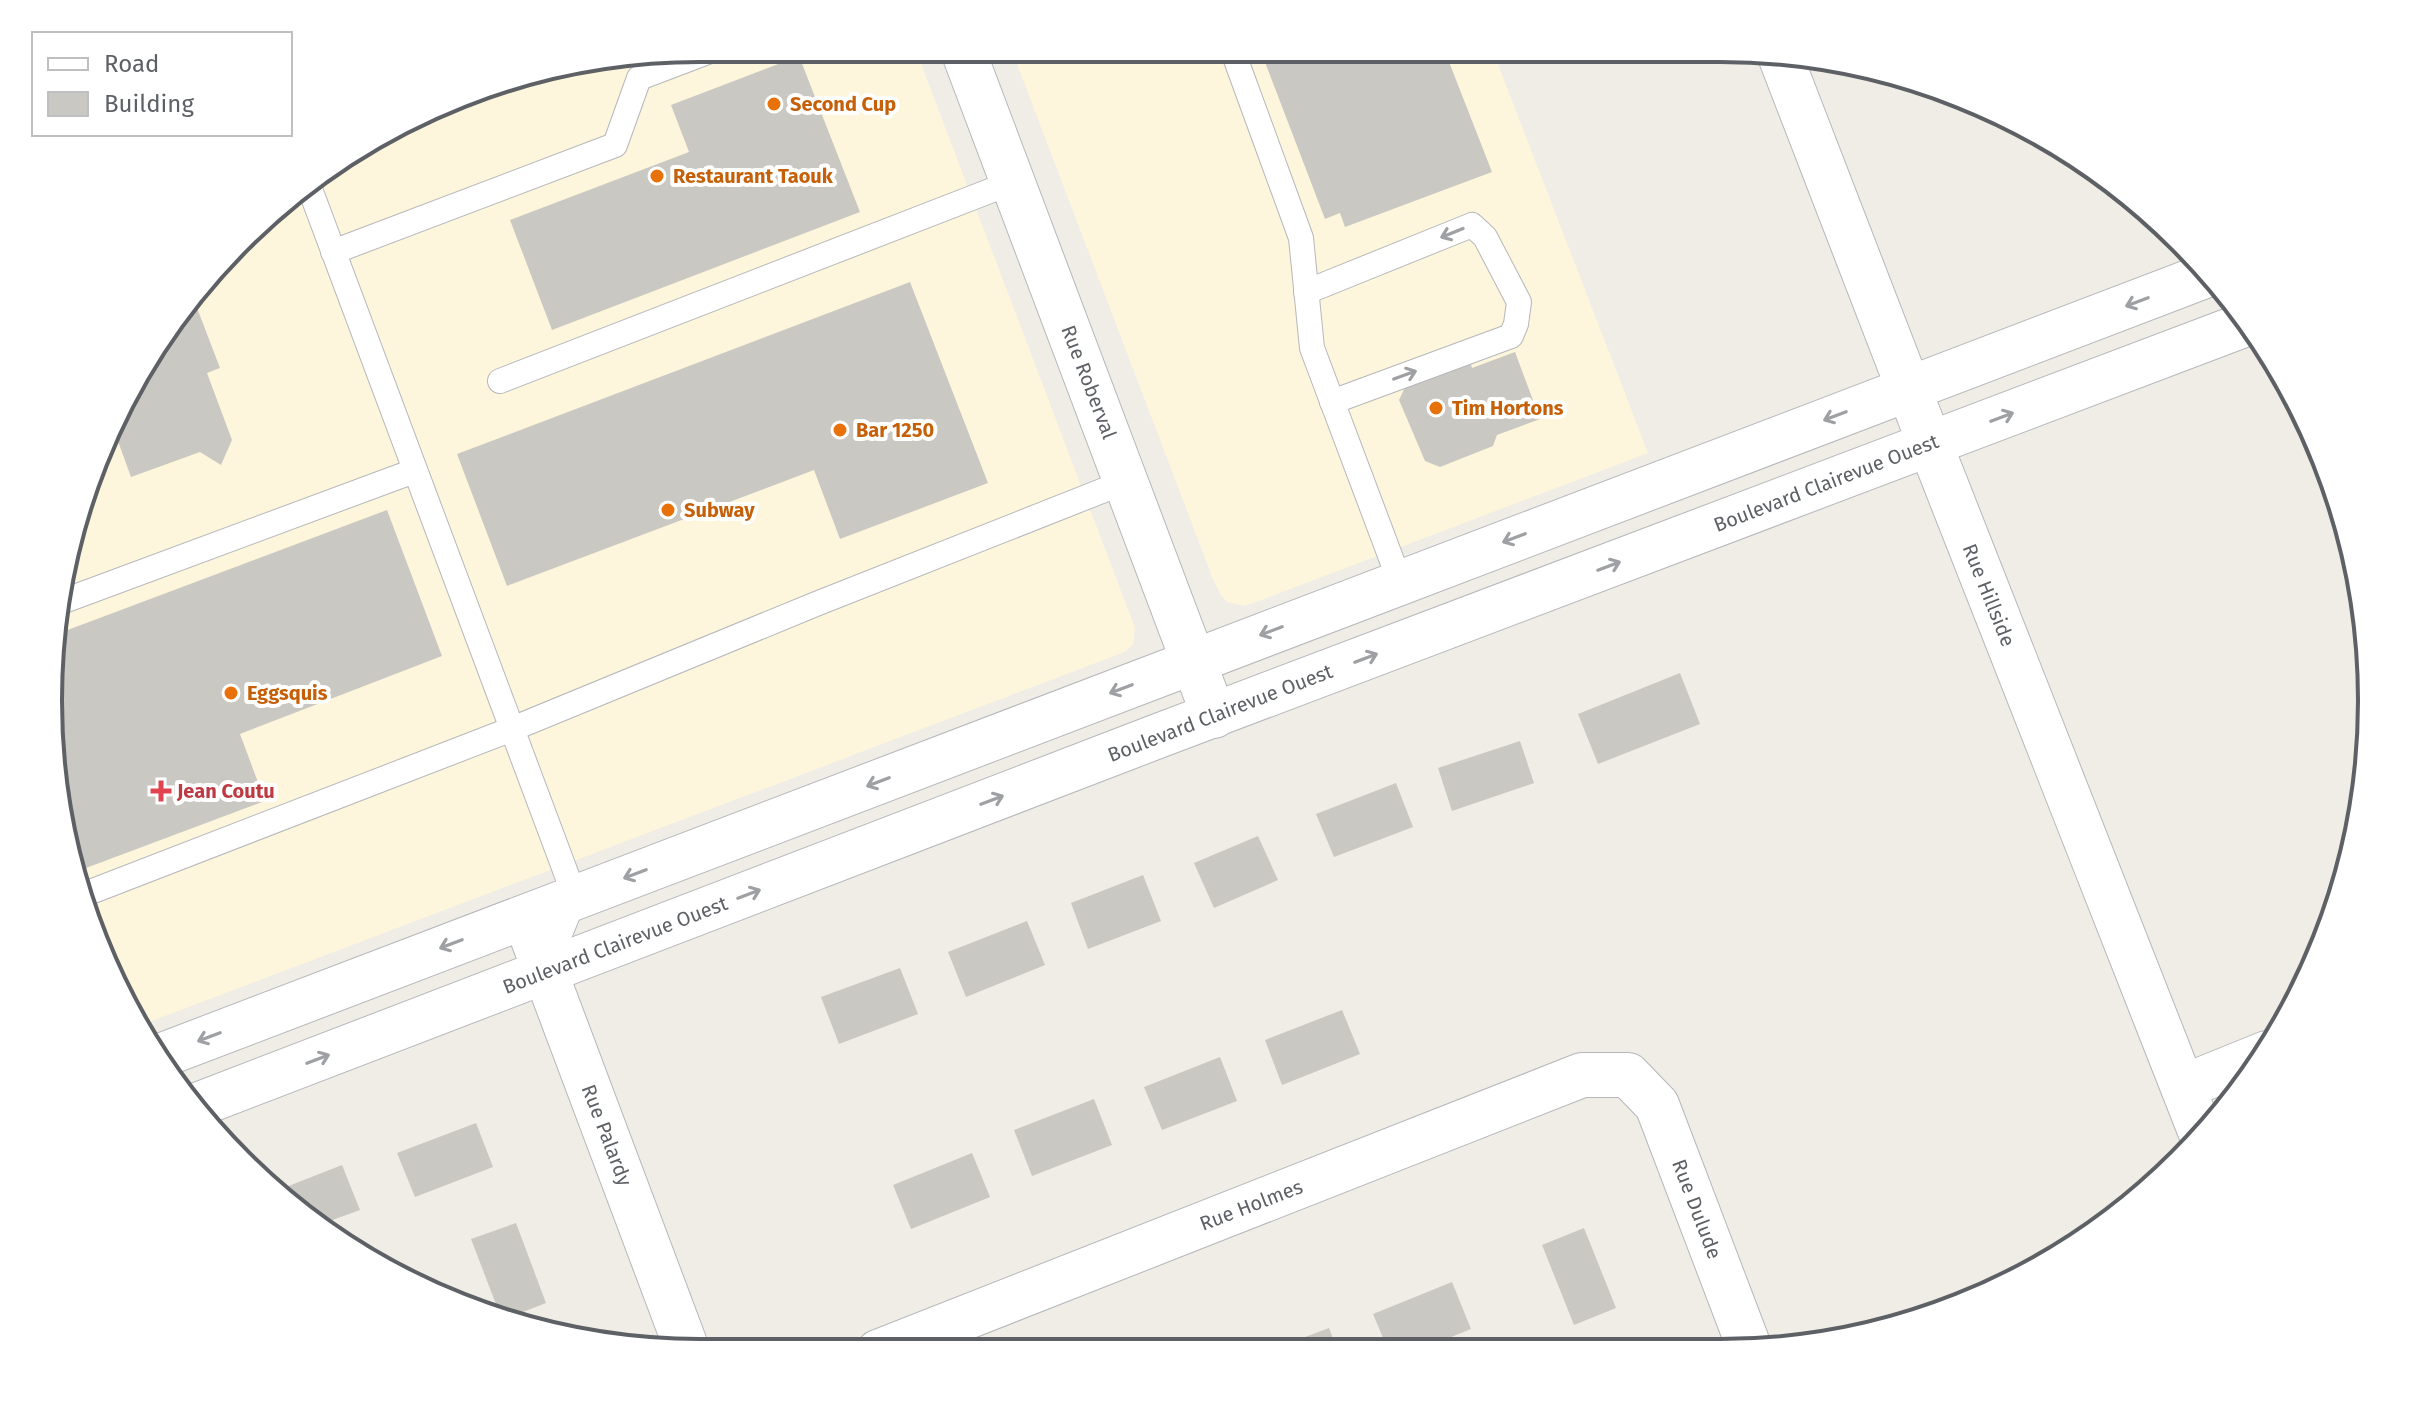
<svg xmlns="http://www.w3.org/2000/svg" width="2420" height="1401" font-family="'Fira Sans',sans-serif">
<style>
.commercial{fill:#fdf6dc}
.building{fill:#cac8c2}
.lines{fill:none;stroke-linecap:round;stroke-linejoin:round}
.service-casing{stroke:#b5b7bb;stroke-width:26}
.minor-casing{stroke:#b5b7bb;stroke-width:46}
.tertiary-casing{stroke:#b5b7bb;stroke-width:46}
.service{stroke:#fff;stroke-width:24}
.minor{stroke:#fff;stroke-width:44}
.tertiary{stroke:#fff;stroke-width:44}
.oneway{stroke:#9ea0a3}
.food-dot{fill:#e8710a;stroke:#fff;stroke-width:3}
.health-dot{fill:#e0444e;stroke:#fff;stroke-width:3}
.labels{text-anchor:middle;stroke-width:8;stroke-linejoin:round;paint-order:stroke}
.food-label{font-size:20px;font-weight:bold;fill:#c56008;stroke:#fff;text-anchor:start}
.street-label{font-size:20px;fill:#5d6065;stroke:#fff}
.health-label{font-size:20px;font-weight:bold;fill:#be3a42;stroke:#fff;text-anchor:start}
.rim{fill:none;stroke:#5d6065;stroke-width:4}
</style>
<rect width="100%" height="100%" fill="#efede5"/>
<!-- commercial -->
<g class="commercial">
<polygon points="701,48 915,48 1135,628 1133,644 1126,651 1117,655 144,1024 83,911 48,701 70,531 158,338 304,183 491,82"/>
<polygon points="1011,48 1492,49 1648,453 1259,601 1245,606 1227,602 1221,595 1213,579"/>
</g>
<!-- building -->
<g class="building">
<polygon points="1260,49 1444,49 1492,172 1345,227 1340,213 1325,219"/>
<polygon points="799,56 860,212 552,330 510,220 689,152 671,105"/>
<polygon points="910,282 988,483 840,539 814,470 507,586 457,454"/>
<polygon points="194,300 220,368 207,373 232,440 221,465 200,452 131,477 115,433 158,338"/>
<polygon points="1515,352 1540,419 1497,435 1493,446 1440,467 1425,461 1399,400 1407,383 1470,360 1472,368"/>
<polygon points="387,510 442,656 240,734 265,801 86,868 68,820 48,701 57,634"/>
<polygon points="1680,673 1700,724 1598,764 1578,714"/>
<polygon points="1520,741 1534,783 1452,811 1438,768"/>
<polygon points="1396,783 1413,827 1334,857 1316,814"/>
<polygon points="1258,836 1278,880 1214,908 1194,863"/>
<polygon points="1143,875 1161,921 1088,949 1071,903"/>
<polygon points="1027,921 1045,965 966,997 948,952"/>
<polygon points="900,968 918,1014 839,1044 821,997"/>
<polygon points="1342,1010 1360,1054 1282,1085 1265,1040"/>
<polygon points="1220,1057 1237,1101 1162,1130 1144,1087"/>
<polygon points="1094,1099 1112,1145 1032,1176 1014,1130"/>
<polygon points="476,1123 493,1167 415,1197 397,1153"/>
<polygon points="972,1153 990,1197 911,1229 893,1185"/>
<polygon points="342,1165 360,1210 319,1225 281,1189"/>
<polygon points="516,1223 546,1303 502,1320 471,1239"/>
<polygon points="1584,1228 1616,1308 1574,1325 1542,1245"/>
<polygon points="1452,1282 1471,1329 1414,1352 1389,1352 1373,1314"/>
<polygon points="1329,1328 1338,1352 1268,1352 1268,1351"/>
</g>
<g class="lines">
<!-- service casing -->
<g class="service-casing">
<g id="service">
<polyline points="1232,49 1301,238 1312,348 1400,582"/>
<polyline points="307,181 575,897 546,969"/>
<polyline points="333,252 615,145 639,78 718,48"/>
<polyline points="1306,292 1472,225 1485,237 1519,302 1516,324 1511,336 1332,402"/>
<polyline points="500,381 1013,182"/>
<polyline points="61,602 414,471"/>
<polyline points="80,896 512,729 816,604 1127,481"/>
</g>
</g>
<!-- minor casing -->
<g class="minor-casing">
<g id="minor">
<polyline points="962,48 1214,716"/>
<polyline points="1779,53 1930,444 2202,1136"/>
<polyline points="525,918 688,1352"/>
<polyline points="2183,1087 2267,1053"/>
<polyline points="878,1352 1582,1075 1628,1075 1657,1105 1751,1352"/>
</g>
</g>
<!-- tertiary casing -->
<g class="tertiary-casing">
<g id="tertiary">
<polyline points="160,1056 2210,274"/>
<polyline points="192,1107 1158,736 2249,323"/>
</g>
</g>
<!-- service -->
<use href="#service" class="service"/>
<!-- minor -->
<use href="#minor" class="minor"/>
<!-- tertiary -->
<use href="#tertiary" class="tertiary"/>
</g>
<!-- one-way arrows -->
<defs><path id="oneway-shaft" d="M-6 0H5M1.5-3L5.5 0L1.5 3" fill="none" stroke-width="1.6" stroke-linecap="round" stroke-linejoin="round" transform="scale(2)"/></defs>
<g class="oneway">
<use href="#oneway-shaft" transform="translate(1452 233) rotate(158)"/>
<use href="#oneway-shaft" transform="translate(2137 302) rotate(159)"/>
<use href="#oneway-shaft" transform="translate(1405 375) rotate(-20)"/>
<use href="#oneway-shaft" transform="translate(1835 416) rotate(159)"/>
<use href="#oneway-shaft" transform="translate(2002 417) rotate(-21)"/>
<use href="#oneway-shaft" transform="translate(1514 538) rotate(159)"/>
<use href="#oneway-shaft" transform="translate(1609 566) rotate(-21)"/>
<use href="#oneway-shaft" transform="translate(1271 631) rotate(159)"/>
<use href="#oneway-shaft" transform="translate(1366 658) rotate(-21)"/>
<use href="#oneway-shaft" transform="translate(1121 689) rotate(159)"/>
<use href="#oneway-shaft" transform="translate(878 782) rotate(159)"/>
<use href="#oneway-shaft" transform="translate(992 800) rotate(-21)"/>
<use href="#oneway-shaft" transform="translate(635 874) rotate(159)"/>
<use href="#oneway-shaft" transform="translate(749 894) rotate(-21)"/>
<use href="#oneway-shaft" transform="translate(451 944) rotate(159)"/>
<use href="#oneway-shaft" transform="translate(209 1037) rotate(159)"/>
<use href="#oneway-shaft" transform="translate(318 1059) rotate(-21)"/>
</g>
<!-- markers -->
<g class="food-dot">
<circle cx="774" cy="104" r="8"/>
<circle cx="657" cy="176" r="8"/>
<circle cx="1436" cy="408" r="8"/>
<circle cx="840" cy="430" r="8"/>
<circle cx="668" cy="510" r="8"/>
<circle cx="231" cy="693" r="8"/>
</g>
<path class="health-dot" d="M157 779h8v8h8v8h-8v8h-8v-8h-8v-8h8z"/>
<g class="labels">
<!-- food labels -->
<g class="food-label">
<text x="790" y="111">Second Cup</text>
<text x="673" y="183">Restaurant Taouk</text>
<text x="1452" y="415">Tim Hortons</text>
<text x="856" y="437">Bar 1250</text>
<text x="684" y="517">Subway</text>
<text x="247" y="700">Eggsquis</text>
</g>
<!-- street labels -->
<g class="street-label">
<text transform="translate(1089 382) rotate(69)" y="7">Rue Roberval</text>
<text transform="translate(1826 483) rotate(-21)" y="7">Boulevard Clairevue Ouest</text>
<text transform="translate(1989 595) rotate(68)" y="7">Rue Hillside</text>
<text transform="translate(1220 713) rotate(-21)" y="7">Boulevard Clairevue Ouest</text>
<text transform="translate(615 945) rotate(-21)" y="7">Boulevard Clairevue Ouest</text>
<text transform="translate(607 1135) rotate(69)" y="7">Rue Palardy</text>
<text transform="translate(1251 1205) rotate(-21)" y="7">Rue Holmes</text>
<text transform="translate(1697 1209) rotate(69)" y="7">Rue Dulude</text>
</g>
<!-- health labels -->
<g class="health-label">
<text x="177" y="798">Jean Coutu</text>
</g>
</g>
<!-- crop -->
<path d="M0 0H2420V1401H0ZM700 62H1720A638 638 0 0 1 2358 700V701A638 638 0 0 1 1720 1339H700A638 638 0 0 1 62 701V700A638 638 0 0 1 700 62Z" fill="#fff" fill-rule="evenodd"/>
<path class="rim" d="M700 62H1720A638 638 0 0 1 2358 700V701A638 638 0 0 1 1720 1339H700A638 638 0 0 1 62 701V700A638 638 0 0 1 700 62Z"/>
<!-- legend -->
<rect x="32" y="32" width="260" height="104" fill="#ffffff" stroke="#bebfc1" stroke-width="2"/>
<rect x="48" y="58" width="40" height="12" fill="#ffffff" stroke="#bebfc1" stroke-width="2"/>
<text x="104" y="72" font-size="24" fill="#5d6065">Road</text>
<rect x="48" y="92" width="40" height="24" fill="#cac8c2" stroke="#bebfc1" stroke-width="2"/>
<text x="104" y="112" font-size="24" fill="#5d6065">Building</text>
</svg>
